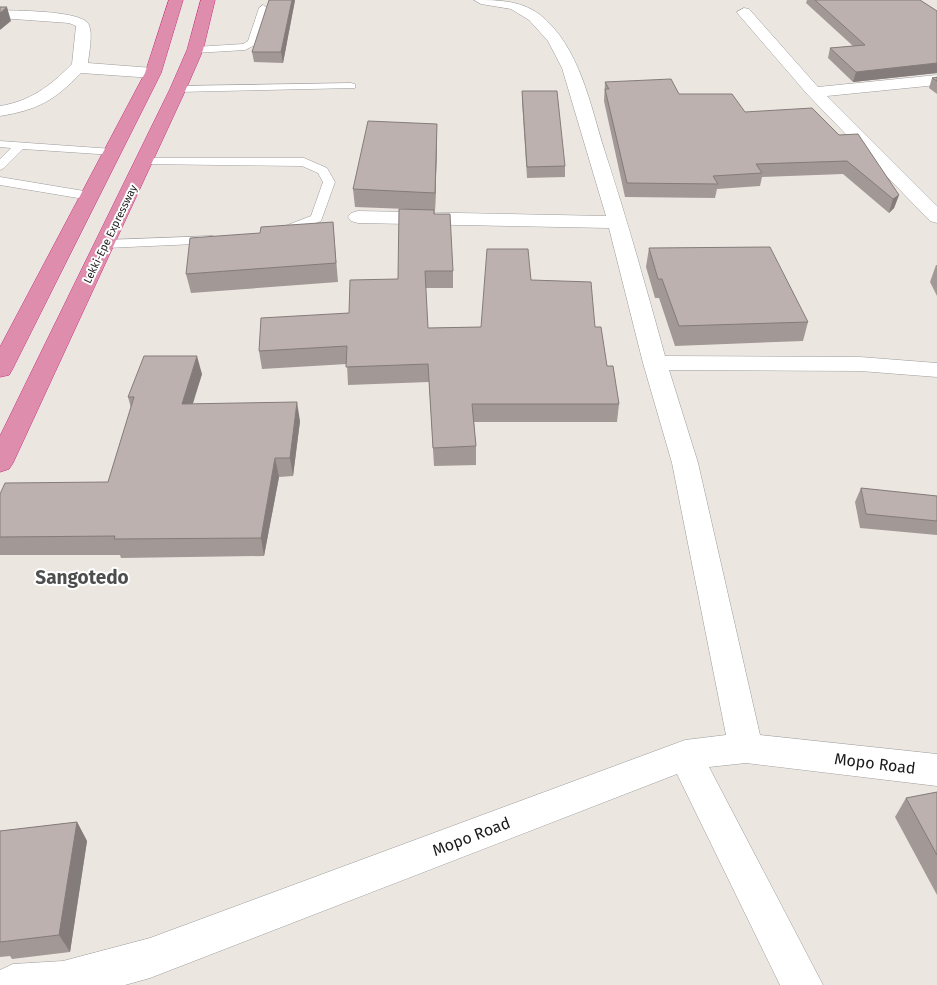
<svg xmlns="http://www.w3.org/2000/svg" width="937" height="985" font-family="'Fira Sans',sans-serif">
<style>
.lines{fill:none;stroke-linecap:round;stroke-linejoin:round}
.lane-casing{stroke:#9c9c9c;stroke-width:1}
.street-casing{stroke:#9c9c9c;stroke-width:1}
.highway-casing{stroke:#c73180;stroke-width:1}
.lane{fill:#fff;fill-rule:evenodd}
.street{fill:#fff;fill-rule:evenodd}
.highway{fill:#de8eac;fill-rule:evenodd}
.wall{fill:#a29896}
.shaded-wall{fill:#847c7a}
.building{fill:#bcb1ae;stroke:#847c7a}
.labels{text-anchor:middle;stroke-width:4;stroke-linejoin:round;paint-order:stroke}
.far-street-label{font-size:11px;fill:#1b1b1b;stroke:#fff}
.near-street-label{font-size:16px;fill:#1b1b1b;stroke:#fff}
.district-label{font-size:19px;font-weight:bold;fill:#4e4e4e;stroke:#fff}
</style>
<rect width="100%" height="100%" fill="#ece6e1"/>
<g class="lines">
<!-- lane casing -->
<g class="lane-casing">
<g id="lane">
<polygon points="263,5 267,8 255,45 245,50 195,53 190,50 195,47 243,44 248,41 259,8"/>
<polygon points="351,83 355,84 355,88 178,92 173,89 178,86"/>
<polygon points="0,141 113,149 119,152 113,155 23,149 4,168 0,170 0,159 11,148 0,147"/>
<polygon points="145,158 304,158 327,168 335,182 321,221 285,235 280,234 279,231 280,228 311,216 323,182 318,173 302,166 141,164 139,162"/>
<polygon points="0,177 90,192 96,196 90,200 0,185"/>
<polygon points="213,236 220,240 218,243 106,248 99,244 106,240"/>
</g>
</g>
<!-- street casing -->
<g class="street-casing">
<g id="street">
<path d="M474 0C498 0 519 0 539 14 580 46 590 105 605 152 627 219 646 287 665 356L860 357 937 363V377L860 371 669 370 698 463 760 735 937 754V786L746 763 709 767 823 985H780L677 774 150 978 125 985H0V970L13 964 63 961 150 938 685 740 726 735 672 463 643 363 609 228 358 223 351 221 348 217 351 213 358 211 606 216 562 68 548 41 529 20 511 9 481 4Z"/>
<polygon points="744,8 749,9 818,87 937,75 937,85 827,96 937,206 937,223 930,221 808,95 739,15 737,12"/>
<path d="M0 10C16 11 83 10 89 25 93 34 89 53 88 63L153 68 161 73 153 78 81 73C55 100 38 110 0 116V106C31 101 50 86 72 64L76 26 69 23 0 18Z"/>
</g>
</g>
<!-- highway casing -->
<g class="highway-casing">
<g id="highway">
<polygon points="169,0 183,0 161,73 12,370 9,375 0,377 0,347 145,73"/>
<polygon points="201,0 215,0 203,50 186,89 13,463 9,469 0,472 0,436 170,89 187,50"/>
</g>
</g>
<!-- lane -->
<use href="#lane" class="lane"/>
<!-- street -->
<use href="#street" class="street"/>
<!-- highway -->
<use href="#highway" class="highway"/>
</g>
<!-- wall -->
<g class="wall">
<polygon points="295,0 283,63 254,62 252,52"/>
<polygon points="807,0 920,0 937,11 937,73 853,82 828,58 830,48 853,46 806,3"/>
<polygon points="937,77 937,94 929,88 932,78"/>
<polygon points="605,82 679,94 745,112 839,135 899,195 894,208 889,213 843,174 762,177 760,186 717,189 715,198 625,197 604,101"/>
<polygon points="522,91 565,166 565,177 527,178 522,101"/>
<polygon points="437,141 435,211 434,211 435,214 453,271 453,288 425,288 428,328 481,327 531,280 595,327 619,404 617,422 474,422 476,446 476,465 434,466 429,382 348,385 347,364 262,369 259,351 349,313 398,279 407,209 355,207 353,189"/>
<polygon points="333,222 338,282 191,293 186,274 260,233"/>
<polygon points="649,248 808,322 803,341 675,346 659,298 655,298 646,267"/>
<polygon points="936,265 937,265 937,296 930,282"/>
<polygon points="202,374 192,404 300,421 293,476 279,477 264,556 121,558 120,555 0,555 0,494 108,482 131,408 128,397"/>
<polygon points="861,488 937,496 937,535 860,528 855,502"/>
<polygon points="937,792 937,895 895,817 906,798"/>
<polygon points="77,822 87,841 70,952 12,959 10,956 0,957 0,831"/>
</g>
<!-- shaded-wall -->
<g class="shaded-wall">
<polygon points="292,0 295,0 283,63 281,52"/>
<polygon points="7,7 11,21 0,30 0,13"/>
<polygon points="937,63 937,73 853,82 856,72"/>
<polygon points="437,124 437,141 435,211 435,193"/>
<polygon points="899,195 894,208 889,213 893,199"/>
<polygon points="197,356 202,374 187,423 182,404"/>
<polygon points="297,402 300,421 293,476 290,458"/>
<polygon points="275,458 279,477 264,556 261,538"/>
<polygon points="77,822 87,841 70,952 59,935"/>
</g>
<!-- building -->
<g class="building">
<polygon points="269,0 292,0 281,52 252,52"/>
<polygon points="815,0 920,0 937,11 937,63 856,72 830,48 865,45"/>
<polygon points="0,7 7,7 0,13"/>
<polygon points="937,77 937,81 932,78"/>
<polygon points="671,79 679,94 732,94 745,112 812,108 839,135 858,134 899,195 893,199 847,161 756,164 762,173 713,176 718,184 627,183 605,89 609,89 605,82"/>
<polygon points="522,91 557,91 565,166 527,167"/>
<polygon points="368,121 437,124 435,193 353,189"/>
<polygon points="399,209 434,210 434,214 450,214 453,271 425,271 428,328 481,327 487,249 528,249 531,280 591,282 595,327 601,327 607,366 613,366 619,404 472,404 476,446 433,448 428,364 346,367 347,346 259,351 261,318 349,313 350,280 398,279"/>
<polygon points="333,222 336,263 186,274 190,238 260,233 261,227"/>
<polygon points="770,247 808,322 679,326 662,279 658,279 649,248"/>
<polygon points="144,356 197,356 182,404 297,402 290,458 275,458 261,538 114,539 115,536 0,537 0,494 5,483 108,482 134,397 128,397"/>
<polygon points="861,488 937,496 937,521 866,514"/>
<polygon points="937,792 937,855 906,798"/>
<polygon points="77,822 59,935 0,942 0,831"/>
</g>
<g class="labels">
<!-- far-street labels -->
<g class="far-street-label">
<text transform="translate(110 234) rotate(-64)" y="4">Lekki-Epe Expressway</text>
</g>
<!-- near-street labels -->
<g class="near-street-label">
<text transform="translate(875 763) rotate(7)" y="6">Mopo Road</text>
<text transform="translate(471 836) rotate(-21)" y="6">Mopo Road</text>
</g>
<!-- district labels -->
<g class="district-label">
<text x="82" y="584">Sangotedo</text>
</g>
</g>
</svg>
